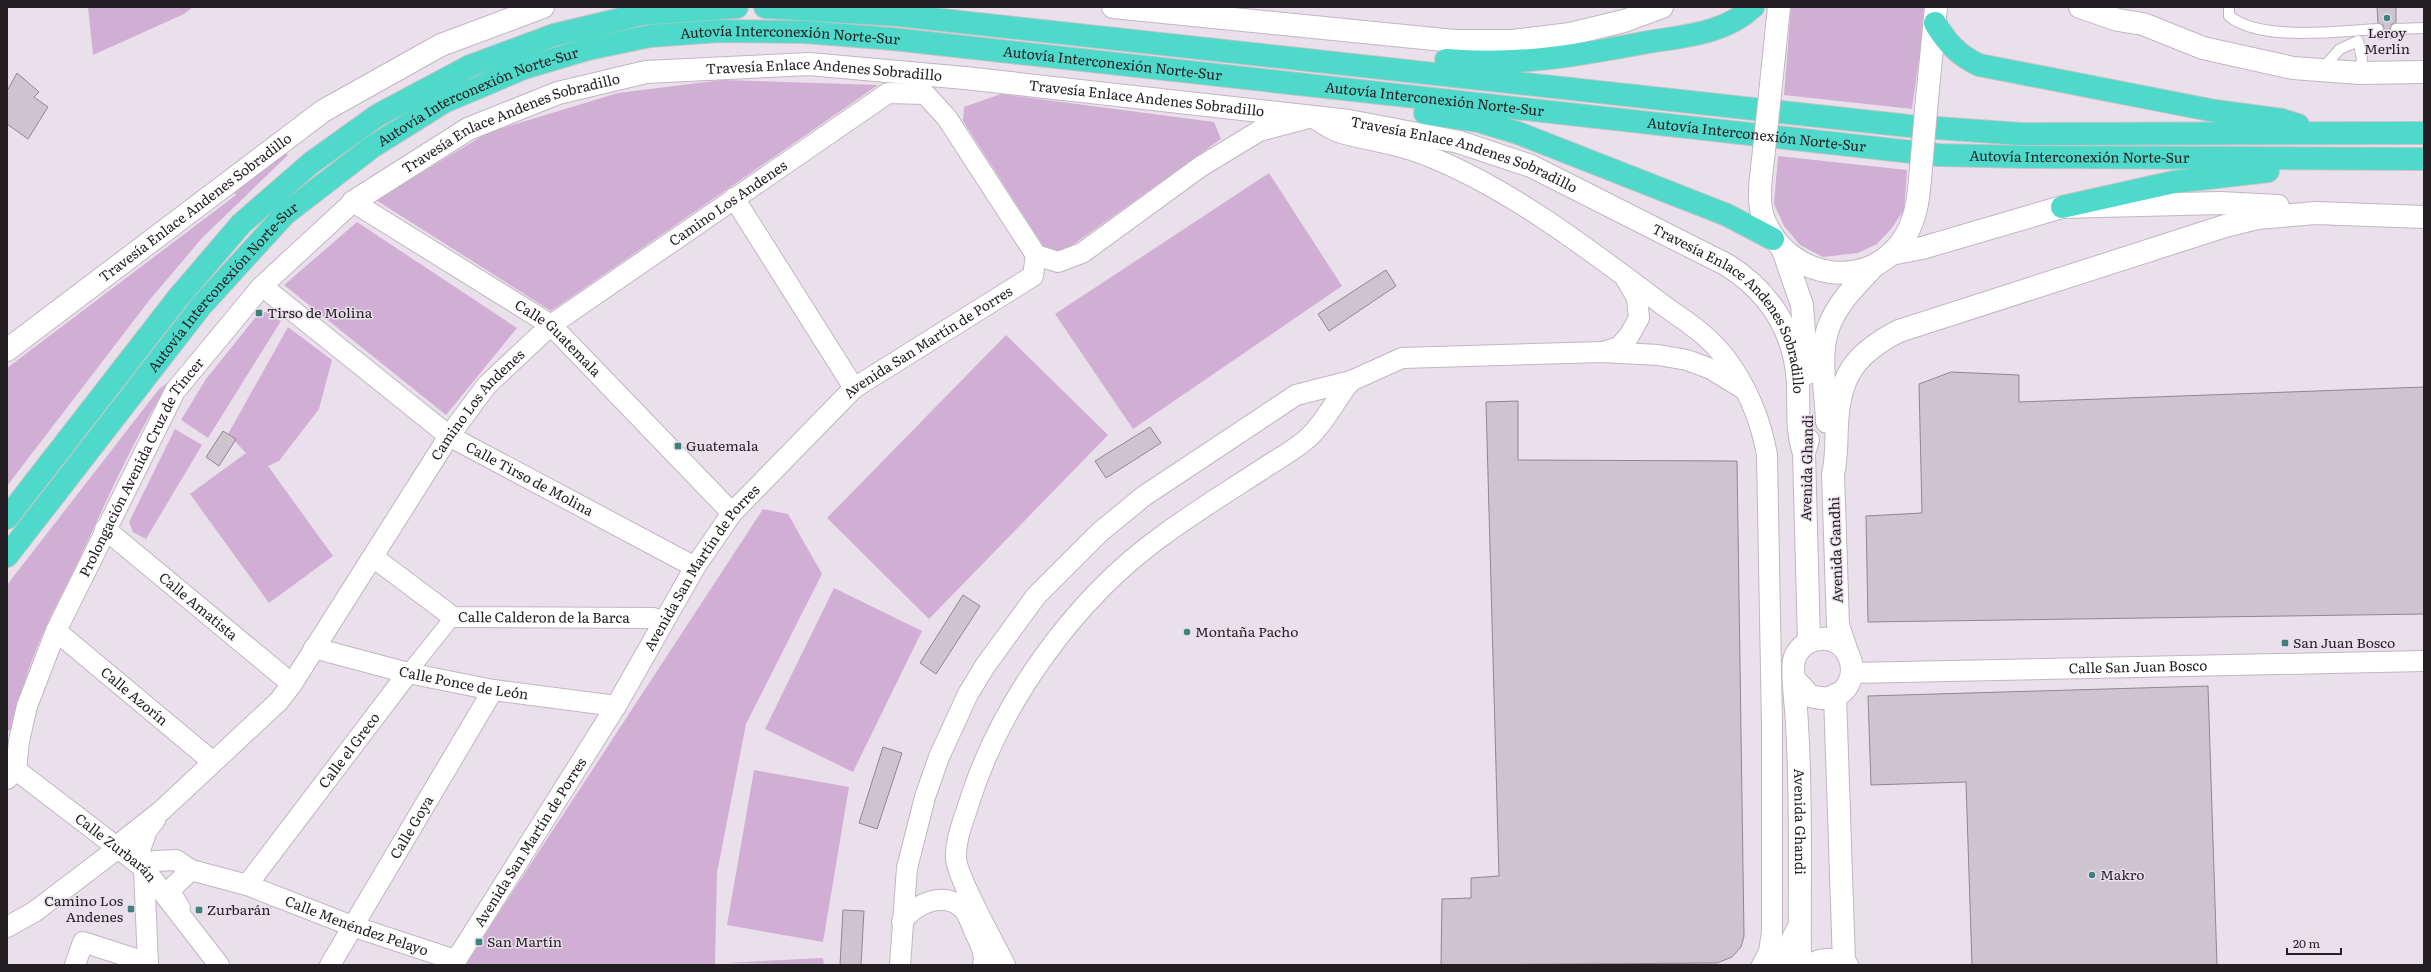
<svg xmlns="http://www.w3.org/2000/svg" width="2431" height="972" font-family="Literata,serif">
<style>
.green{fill:#d1afd5}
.building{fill:#cec4cf;stroke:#8f8690}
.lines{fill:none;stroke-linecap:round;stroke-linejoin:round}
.service-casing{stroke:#c0b6c1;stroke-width:12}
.pedestrian-casing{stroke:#c0b6c1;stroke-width:17}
.minor-casing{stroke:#c0b6c1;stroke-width:22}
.tertiary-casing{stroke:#c0b6c1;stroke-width:24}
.motorway-casing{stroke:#c6c4c6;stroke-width:24}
.service{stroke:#fff;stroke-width:10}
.pedestrian{stroke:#fff;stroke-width:15}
.minor{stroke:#fff;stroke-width:20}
.tertiary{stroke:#fff;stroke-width:22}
.motorway{stroke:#4ed9ca;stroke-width:22}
.tertiary-bridge-casing{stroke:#c0b6c1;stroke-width:24;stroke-linecap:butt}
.tertiary-bridge{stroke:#fff;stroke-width:22}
.poi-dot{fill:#3d837b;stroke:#eae0eb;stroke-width:1.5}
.labels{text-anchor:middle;stroke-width:3;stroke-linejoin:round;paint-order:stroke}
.poi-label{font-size:14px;fill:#221e22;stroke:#eae0eb;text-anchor:start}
.street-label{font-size:14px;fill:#221e22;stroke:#eae0eb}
</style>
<rect width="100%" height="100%" fill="#eae0eb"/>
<!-- green -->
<g class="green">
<polygon points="88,7 193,7 184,14 93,55"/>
<polygon points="1791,7 1926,7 1912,109 1784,95"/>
<polygon points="722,80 878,85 551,311 376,200 489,132 618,93"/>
<polygon points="1001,94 1214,122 1221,139 1060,254 1045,249 963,121 964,107"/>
<polygon points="283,151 288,155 202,238 148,302 7,486 7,368 236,195 232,191"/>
<polygon points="1778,156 1907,170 1904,210 1892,228 1877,244 1858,253 1823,257 1800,245 1784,226 1774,204"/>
<polygon points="1269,173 1342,286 1133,429 1055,314"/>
<polygon points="357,222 517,328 446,415 284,285"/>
<polygon points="266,312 281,321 208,438 181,420 206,379 259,313"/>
<polygon points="288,327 332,360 319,409 279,461 268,466 333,556 269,603 190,494 246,453 228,434"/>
<polygon points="1006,335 1108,435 929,619 827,518"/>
<path d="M170 381C135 436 110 494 82 553 69 582 53 609 41 638 28 668 19 698 11 730L7 731V585L159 389Z"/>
<polygon points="175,429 202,445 146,539 133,532 129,522"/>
<polygon points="763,509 788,514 822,574 746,724 717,873 715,965 467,965 468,960"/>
<polygon points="834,588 922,631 853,772 765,729"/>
<polygon points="754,770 849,787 823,942 727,925"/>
<polygon points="823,958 824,965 725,963"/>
</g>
<!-- building -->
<g class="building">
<polygon points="2377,7 2396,7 2396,22 2392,24 2390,29 2397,38 2378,39 2378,36 2382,34 2384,29 2383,25 2378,23"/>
<polygon points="17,73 39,92 34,97 48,107 28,139 7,124 7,91"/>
<polygon points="1386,270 1396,286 1329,331 1318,314"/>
<polygon points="1951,372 2019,375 2019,402 2424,387 2424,614 1868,622 1866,516 1922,513 1919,384"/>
<polygon points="1518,401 1518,460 1737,461 1744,936 1741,947 1732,957 1717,963 1441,965 1442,899 1471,898 1471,878 1499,876 1486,402"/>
<polygon points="1150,427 1161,443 1106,478 1095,461"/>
<polygon points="223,431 236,439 219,466 206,457"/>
<polygon points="963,595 980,606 936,674 920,663"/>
<polygon points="2208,686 2217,965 1972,965 1966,782 1871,785 1868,696"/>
<polygon points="883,747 902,753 877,829 859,823"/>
<polygon points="843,910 864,911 861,965 840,965"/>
</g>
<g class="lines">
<!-- service casing -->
<g class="service-casing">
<g id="service">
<path d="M2229 7V16C2261 42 2338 31 2378 29"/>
<polyline points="2396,29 2424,28"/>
<polyline points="2322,69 2340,49 2358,41 2362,58 2360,73"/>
</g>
</g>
<!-- pedestrian casing -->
<g class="pedestrian-casing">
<polyline id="pedestrian" points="408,673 453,617"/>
</g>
<!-- minor casing -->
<g class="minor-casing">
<g id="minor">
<polyline points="734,198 854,388"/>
<path id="s1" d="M262 286 449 436 695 567"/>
<polyline points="1603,352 1619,347 1629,336 1639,318 1637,298 1626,279"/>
<path id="s2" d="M105 529 292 684"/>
<path id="s3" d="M373 557 453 617 653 618 662 623"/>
<path id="s4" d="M56 631 213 762"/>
<path id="s5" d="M314 648 408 673 493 690 616 706"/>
<path id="s6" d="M1852 673 2424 661"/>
<path id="s7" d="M7 763 144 868 219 965"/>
<path id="s8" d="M7 779 16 770 19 741 27 706 56 631 175 391 262 286 353 202 551 325 732 513"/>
<path id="s9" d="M144 868 155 861 176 860 191 870 247 885 352 926 455 960"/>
<path id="s10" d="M247 885 408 673"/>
<polyline points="180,908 172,895 172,888 191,870"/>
<path d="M902 922C915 903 947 889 965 911 969 917 972 926 975 933 980 943 986 954 983 965"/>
<path id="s11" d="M7 927 34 912 117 849 123 841 161 811 279 701 292 684 449 436 487 385 551 325 888 93 925 94 947 118 1036 255 1058 262 1082 253 1200 167 1259 131 1312 117C1321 122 1331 130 1341 133 1370 141 1400 144 1428 156 1509 188 1590 250 1659 302 1684 321 1704 331 1724 356 1746 384 1761 420 1767 455L1772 724V932L1769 952 1762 965"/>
<polyline points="75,965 83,942 148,963"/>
<polyline points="148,965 144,868 140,850 147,830 155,820"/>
<path id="s12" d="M330 965 493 690"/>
<path id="s13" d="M453 965 616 706 695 567 732 513 854 388 1033 276 1036 255"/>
<polyline points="900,965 907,868 925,797 939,757 968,694 985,666 1036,596 1100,532 1144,496 1296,395 1351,381 1402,358 1603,352 1658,355 1687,360 1711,369 1742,388"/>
<path d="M1005 965C995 944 957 878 956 858 955 839 964 820 969 803 1001 701 1076 598 1162 536 1196 511 1232 489 1267 466 1281 457 1298 448 1310 436 1327 420 1336 398 1351 381"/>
</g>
</g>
<!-- tertiary casing -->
<g class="tertiary-casing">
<g id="tertiary">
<polyline points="1113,7 1454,41 1512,41 1570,34 1624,21 1662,7"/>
<polyline points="2080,7 2118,20 2143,24 2203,48 2293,68 2360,73 2424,72"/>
<polyline points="1770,94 1779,7"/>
<polyline points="1926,110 1936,7"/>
<path d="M1764 150C1762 172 1756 199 1764 220 1788 280 1872 294 1906 235 1918 214 1919 191 1921 168"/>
<path id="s14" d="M353 202 468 129 558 93 646 72 809 64 965 78 1349 121 1459 142 1531 166 1727 265C1770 292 1795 332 1798 383 1799 407 1796 430 1804 453"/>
<polyline points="1783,250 1802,305 1807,373"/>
<polyline points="1891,254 1922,248 2062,207 2220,203 2278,206"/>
<path id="s15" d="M7 350 323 111 441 45 543 7"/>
<path d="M1827 422C1826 391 1817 350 1831 321 1841 299 1859 282 1875 265"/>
<polyline points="1808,440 1804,453 1809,642"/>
<path d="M1846 649 1838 625 1833 474C1837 458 1836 442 1837 425 1839 375 1856 353 1899 331L2225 226 2257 218 2316 213 2424 217"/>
<path id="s16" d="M1795 680 1810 696C1815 697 1823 699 1828 698 1869 690 1853 626 1811 641 1803 644 1795 653 1794 661 1791 672 1797 711 1797 725 1802 805 1799 885 1800 965"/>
<polyline points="1835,695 1844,963"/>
<polyline points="1779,965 1798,929"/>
<path d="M1811 965C1822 958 1836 958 1847 965"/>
</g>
</g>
<!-- motorway casing -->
<g class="motorway-casing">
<g id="motorway">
<polyline points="765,7 897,15 1909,126 2021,134 2424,133"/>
<path d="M1935 23C1947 43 1958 55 1979 65L2215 111 2282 120 2298 125"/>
<path d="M1446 60C1518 66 1573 56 1643 43 1681 36 1723 35 1753 7"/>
<polyline points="1425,113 1478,121 1518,133 1727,215 1773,239"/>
<polyline points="2062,207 2174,182 2268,171"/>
<polyline points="7,518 177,299 241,224 311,163 378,115 470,66 554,35 642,14 737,7"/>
<path id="s17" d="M7 556 201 306 285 214 372 147 444 102 524 68 588 49 650 36 719 31 805 32 893 39 1939 155 2029 157 2424 159"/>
</g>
</g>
<!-- service -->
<use href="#service" class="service"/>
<!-- pedestrian -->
<use href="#pedestrian" class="pedestrian"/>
<!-- minor -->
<use href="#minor" class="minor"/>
<!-- tertiary -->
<use href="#tertiary" class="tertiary"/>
<!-- motorway -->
<use href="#motorway" class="motorway"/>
<!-- tertiary-bridge casing -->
<g class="tertiary-bridge-casing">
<g id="tertiary-bridge">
<polyline points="1764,150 1770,94"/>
<polyline points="1921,168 1926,110"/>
</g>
</g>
<!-- tertiary-bridge -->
<use href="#tertiary-bridge" class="tertiary-bridge"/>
</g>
<!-- markers -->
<g class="poi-dot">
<circle cx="2387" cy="18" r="4"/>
<rect x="255" y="309" width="8" height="8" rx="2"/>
<rect x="674" y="442" width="8" height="8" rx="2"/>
<circle cx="1187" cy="632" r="4"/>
<rect x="2281" y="639" width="8" height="8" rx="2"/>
<circle cx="2092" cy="875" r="4"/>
<rect x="127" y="905" width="8" height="8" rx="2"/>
<rect x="195" y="906" width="8" height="8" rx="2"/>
<rect x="475" y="938" width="8" height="8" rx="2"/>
</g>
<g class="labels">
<!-- poi labels -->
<g class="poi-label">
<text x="2387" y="38" text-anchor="middle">Leroy<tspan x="2387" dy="16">Merlin</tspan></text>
<text x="267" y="318">Tirso de Molina</text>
<text x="686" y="451">Guatemala</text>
<text x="1195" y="637">Montaña Pacho</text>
<text x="2293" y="648">San Juan Bosco</text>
<text x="2100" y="880">Makro</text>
<text x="123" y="906" text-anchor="end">Camino Los<tspan x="123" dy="16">Andenes</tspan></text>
<text x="207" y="915">Zurbarán</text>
<text x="487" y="947">San Martín</text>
</g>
<!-- street labels -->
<g class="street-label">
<text dy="5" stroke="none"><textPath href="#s17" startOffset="993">Autovía Interconexión Norte-Sur</textPath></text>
<text dy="5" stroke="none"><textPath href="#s17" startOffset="1317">Autovía Interconexión Norte-Sur</textPath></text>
<text dy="5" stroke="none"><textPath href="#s14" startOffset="502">Travesía Enlace Andenes Sobradillo</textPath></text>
<text dy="5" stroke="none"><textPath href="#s17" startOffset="669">Autovía Interconexión Norte-Sur</textPath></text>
<text dy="5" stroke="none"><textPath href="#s14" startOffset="826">Travesía Enlace Andenes Sobradillo</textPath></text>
<text dy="5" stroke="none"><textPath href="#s17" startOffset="1641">Autovía Interconexión Norte-Sur</textPath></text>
<text dy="5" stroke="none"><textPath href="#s14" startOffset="178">Travesía Enlace Andenes Sobradillo</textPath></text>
<text dy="5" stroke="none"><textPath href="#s17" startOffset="1965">Autovía Interconexión Norte-Sur</textPath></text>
<text dy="5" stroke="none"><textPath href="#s14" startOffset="1150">Travesía Enlace Andenes Sobradillo</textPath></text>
<text dy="5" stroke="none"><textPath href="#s17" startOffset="2289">Autovía Interconexión Norte-Sur</textPath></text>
<text dy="5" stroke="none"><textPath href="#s11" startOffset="1036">Camino Los Andenes</textPath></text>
<text dy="5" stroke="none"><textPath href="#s15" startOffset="236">Travesía Enlace Andenes Sobradillo</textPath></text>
<text dy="5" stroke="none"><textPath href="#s17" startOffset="345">Autovía Interconexión Norte-Sur</textPath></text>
<text dy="5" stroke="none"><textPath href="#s14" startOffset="1473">Travesía Enlace Andenes Sobradillo</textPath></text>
<text dy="5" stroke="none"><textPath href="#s8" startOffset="933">Calle Guatemala</textPath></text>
<text dy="5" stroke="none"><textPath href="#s13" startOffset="793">Avenida San Martín de Porres</textPath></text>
<text dy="5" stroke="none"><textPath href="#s11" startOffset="712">Camino Los Andenes</textPath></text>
<text dy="5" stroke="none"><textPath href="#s8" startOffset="343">Prolongación Avenida Cruz de Tíncer</textPath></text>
<text transform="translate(1807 468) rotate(-89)" y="5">Avenida Ghandi</text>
<text dy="5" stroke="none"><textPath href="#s1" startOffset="331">Calle Tirso de Molina</textPath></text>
<text transform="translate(1836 550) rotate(-92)" y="5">Avenida Gandhi</text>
<text dy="5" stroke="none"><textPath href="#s13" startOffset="469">Avenida San Martín de Porres</textPath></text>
<text dy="5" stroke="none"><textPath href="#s2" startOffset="121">Calle Amatista</textPath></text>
<text dy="5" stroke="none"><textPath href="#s3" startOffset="191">Calle Calderon de la Barca</textPath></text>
<text dy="5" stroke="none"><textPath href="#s6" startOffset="286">Calle San Juan Bosco</textPath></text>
<text dy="5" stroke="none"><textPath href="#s5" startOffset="154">Calle Ponce de León</textPath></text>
<text dy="5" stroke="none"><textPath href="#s4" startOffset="102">Calle Azorín</textPath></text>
<text dy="5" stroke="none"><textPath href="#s10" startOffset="169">Calle el Greco</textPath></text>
<text dy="5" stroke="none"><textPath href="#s16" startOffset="328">Avenida Ghandi</textPath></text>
<text dy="5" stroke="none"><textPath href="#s12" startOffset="160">Calle Goya</textPath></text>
<text dy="5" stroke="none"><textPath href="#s13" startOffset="145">Avenida San Martín de Porres</textPath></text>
<text dy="5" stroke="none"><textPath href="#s7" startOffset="138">Calle Zurbarán</textPath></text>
<text dy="5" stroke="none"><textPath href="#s9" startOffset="227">Calle Menéndez Pelayo</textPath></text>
</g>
</g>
<!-- border -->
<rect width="2431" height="972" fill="none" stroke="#221e22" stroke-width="16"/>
<!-- scale -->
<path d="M2287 948v6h54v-6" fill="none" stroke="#221e22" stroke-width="2"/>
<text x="2293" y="948" font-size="12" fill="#221e22" stroke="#eae0eb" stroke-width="3" paint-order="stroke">20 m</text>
</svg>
